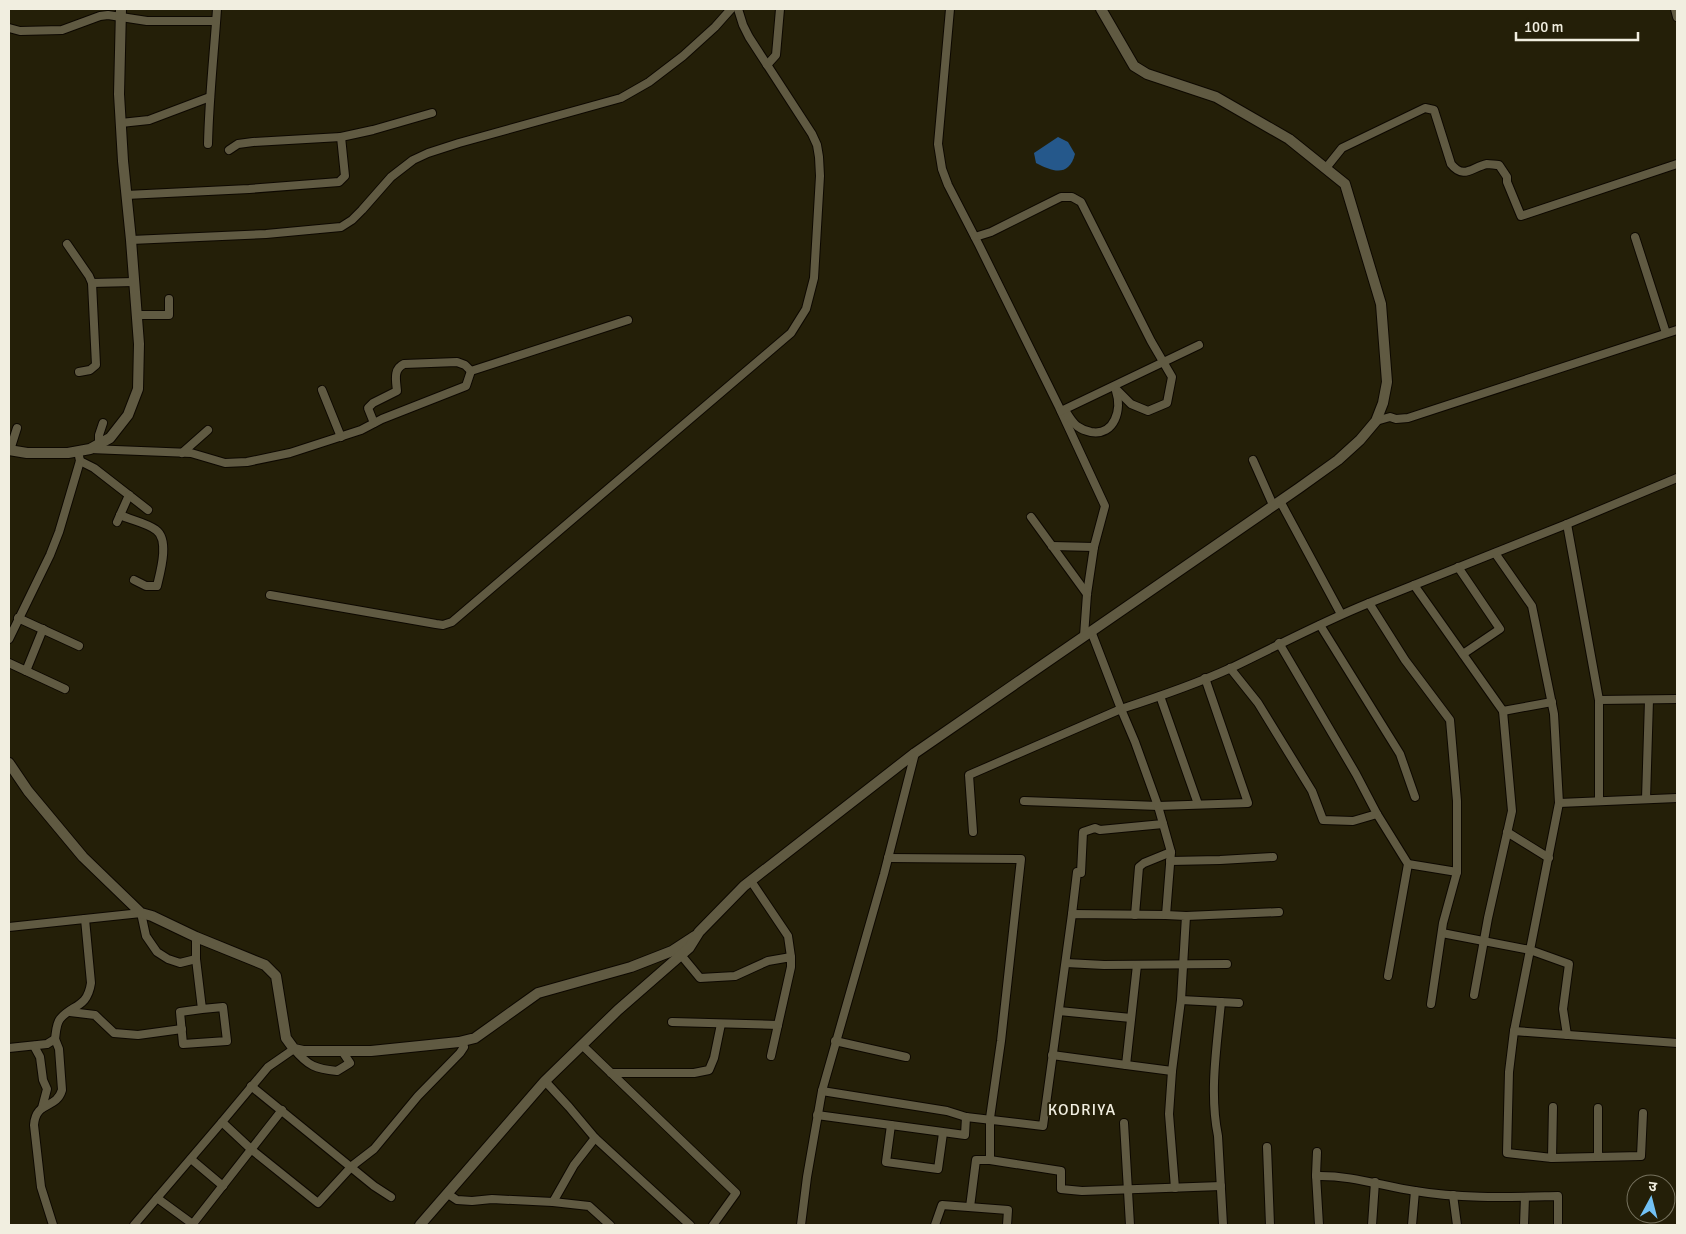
<svg xmlns="http://www.w3.org/2000/svg" width="1686" height="1234" font-family="Signika,'Noto Sans Devanagari',sans-serif">
<style>
.water{fill:#25588b}
.lines{fill:none;stroke-linecap:round;stroke-linejoin:round}
.minor-casing{stroke:#0d0800;stroke-width:10}
.tertiary-casing{stroke:#0d0800;stroke-width:12}
.minor{stroke:#605a42;stroke-width:8}
.tertiary{stroke:#605a42;stroke-width:10}
.labels{text-anchor:middle;stroke-width:4;stroke-linejoin:round;paint-order:stroke}
.quarter-label{font-size:16px;letter-spacing:1px;fill:#f1eee0;stroke:#241f08}
</style>
<rect width="100%" height="100%" fill="#241f08"/>
<!-- water -->
<path class="water" d="M1058 137 1068 142 1075 154C1069 177 1053 172 1036 163L1034 153Z"/>
<g class="lines">
<!-- minor casing -->
<g class="minor-casing">
<g id="minor">
<polyline points="950,9 938,144 942,169 948,185 979,245 1059,407 1105,506 1094,547 1087,594 1084,636"/>
<polyline points="1675,9 1677,17"/>
<polyline points="9,28 20,31 62,30 100,16 108,15 147,21 216,21"/>
<polyline points="767,65 776,55 780,9"/>
<polyline points="121,123 149,120 210,97"/>
<path d="M208 144C209 98 214 54 217 9"/>
<polyline points="229,150 238,144 253,142 341,137"/>
<path d="M1326 168 1342 148 1425 108 1434 110 1451 164C1464 180 1472 167 1487 164 1491 164 1495 165 1499 165L1507 177V182L1521 216 1677 164"/>
<polyline points="126,195 249,189 339,182 345,176 341,137 373,130 432,113"/>
<polyline points="975,237 991,232 1061,197 1072,197 1081,202 1151,341 1172,377 1167,403 1148,411 1131,404 1114,387"/>
<polyline points="1635,237 1666,333"/>
<polyline points="131,240 266,234 341,227 352,220 362,210 391,177 413,160 428,153 459,143 621,98 649,82 683,56 715,27 731,9"/>
<polyline points="67,244 89,276 92,283 134,282"/>
<polyline points="136,315 169,315 169,299"/>
<polyline points="79,372 90,370 96,365 92,283"/>
<polyline points="322,390 341,437"/>
<path d="M1065 410C1068 415 1072 422 1077 426 1081 429 1086 431 1091 432 1115 436 1122 409 1116 391"/>
<polyline points="1061,411 1199,345"/>
<polyline points="1376,421 1390,417 1396,419 1408,418 1677,330"/>
<path d="M374 423 368 408 373 403 397 391C396 380 393 369 404 364L457 362 465 365 471 371"/>
<polyline points="99,444 99,435 103,423"/>
<polyline points="90,449 191,453 225,463 247,462 290,453 361,430 382,419 466,386 471,371 628,320"/>
<polyline points="10,450 17,428"/>
<polyline points="182,453 208,430"/>
<polyline points="1253,460 1273,505"/>
<polyline points="80,461 94,468 148,510"/>
<polyline points="1280,501 1341,614"/>
<path d="M120 515C131 520 147 523 156 530 170 540 160 573 157 586H146L134 580"/>
<polyline points="1031,517 1087,594"/>
<polyline points="117,522 129,495"/>
<polyline points="1567,524 1599,700 1599,801"/>
<polyline points="1052,546 1094,547"/>
<polyline points="1495,553 1532,606 1554,714 1559,803 1514,1031 1509,1072 1507,1153 1552,1158 1641,1156 1643,1113"/>
<polyline points="1458,567 1500,629 1463,654"/>
<polyline points="1414,585 1503,711 1512,811 1488,918 1474,995"/>
<polyline points="270,595 436,624 443,625 452,622 791,333 806,309 814,278 820,176 819,157 817,145 812,134 749,37 743,25 738,9"/>
<polyline points="1369,603 1567,524 1677,478"/>
<polyline points="18,618 79,646"/>
<polyline points="1320,625 1400,754 1415,797"/>
<polyline points="9,639 50,555 59,532 80,461 78,451"/>
<polyline points="9,663 65,689"/>
<polyline points="1230,668 1258,703 1312,791 1323,820 1353,821 1377,814 1356,774 1279,643"/>
<polyline points="26,671 43,629"/>
<polyline points="1160,696 1198,804"/>
<polyline points="1599,700 1677,699"/>
<polyline points="1503,711 1552,702"/>
<polyline points="1646,799 1649,700"/>
<polyline points="1024,801 1158,806 1248,803 1205,678"/>
<polyline points="1559,803 1677,798"/>
<polyline points="1377,814 1408,864 1388,976"/>
<polyline points="973,832 969,775 1121,709 1091,631"/>
<polyline points="1507,832 1549,858"/>
<polyline points="888,858 1021,859 1001,1041 990,1118 990,1160 976,1160 970,1207"/>
<polyline points="1170,861 1220,860 1273,857"/>
<polyline points="1408,864 1457,872"/>
<polyline points="1081,873 1083,832 1095,828 1100,830 1163,824"/>
<polyline points="751,881 788,936 791,957"/>
<polyline points="1072,914 1077,872"/>
<polyline points="1135,915 1139,867 1144,863 1171,852"/>
<polyline points="1186,916 1279,912"/>
<polyline points="9,927 141,913 146,936 157,952 168,959 180,963 196,959"/>
<polyline points="1442,933 1530,950 1569,964 1563,1009 1567,1035"/>
<polyline points="196,937 196,959 202,1009 180,1012 183,1044 227,1041 223,1007 202,1009"/>
<polyline points="681,955 700,978 735,976 768,961 791,957 791,967 771,1056"/>
<polyline points="1066,963 1104,965 1227,964"/>
<polyline points="1181,1000 1239,1003"/>
<path d="M1221 1002C1217 1045 1209 1093 1218 1136L1223 1225"/>
<polyline points="1059,1011 1131,1018"/>
<polyline points="70,1012 95,1015 114,1033 138,1035 182,1029"/>
<polyline points="672,1022 778,1025"/>
<polyline points="1514,1031 1677,1043"/>
<polyline points="835,1041 906,1057"/>
<polyline points="582,1045 736,1193 713,1225"/>
<polyline points="34,1046 40,1057 43,1080 47,1089 42,1108"/>
<path d="M9 1048 47 1044 55 1039C56 1033 56 1024 60 1019 72 1004 87 1009 91 983L85 919"/>
<path d="M342 1051 350 1063 337 1071C316 1069 308 1066 294 1049L268 1067 222 1122 252 1150 318 1203 352 1166 374 1149 418 1096 460 1053 464 1047"/>
<polyline points="1052,1055 1126,1065 1137,965"/>
<polyline points="1126,1065 1172,1071"/>
<polyline points="611,1073 694,1073 709,1070 714,1058 721,1024"/>
<polyline points="545,1081 569,1107 595,1138 690,1225"/>
<polyline points="251,1086 374,1186 391,1197"/>
<polyline points="822,1091 947,1111 966,1117 1043,1126 1072,914 1166,915"/>
<polyline points="817,1115 965,1135 966,1117"/>
<polyline points="1124,1123 1130,1225"/>
<polyline points="891,1125 886,1162 938,1169 943,1133"/>
<polyline points="1267,1147 1270,1225"/>
<polyline points="1317,1152 1316,1175 1319,1225"/>
<polyline points="1598,1157 1598,1108"/>
<polyline points="1552,1158 1553,1107"/>
<polyline points="191,1159 223,1186"/>
<polyline points="990,1160 1061,1171 1061,1189 1082,1191 1221,1186"/>
<path d="M1316 1176C1351 1175 1382 1186 1415 1191 1462 1199 1510 1197 1558 1196V1225"/>
<path d="M1175 1188 1169 1114 1172 1071 1181 1000 1186 916 1166 915 1171 852 1158 806 1135 742 1121 709C1158 697 1196 684 1231 668 1277 646 1322 622 1369 603L1405 660 1450 720 1457 801V872L1443 923 1431 1004"/>
<polyline points="448,1194 457,1200 472,1201 492,1199 553,1202 574,1165 595,1138"/>
<polyline points="1453,1195 1457,1225"/>
<polyline points="157,1198 194,1225"/>
<polyline points="553,1202 589,1206 610,1225"/>
<path d="M53 1225 41 1187 34 1125C36 1100 56 1110 62 1090L59 1049 55 1039"/>
<polyline points="134,1225 222,1122"/>
<polyline points="192,1225 282,1110"/>
<polyline points="801,1225 807,1177 822,1091 884,874 915,753"/>
<polyline points="935,1225 942,1205 1008,1210 1007,1225"/>
<polyline points="1372,1225 1375,1182"/>
<polyline points="1412,1225 1415,1191"/>
<polyline points="1524,1225 1525,1197"/>
</g>
</g>
<!-- tertiary casing -->
<g class="tertiary-casing">
<g id="tertiary">
<polyline points="9,450 27,453 68,453 90,449 110,438 128,415 138,389 139,344 131,240 123,161 119,94 121,9"/>
<polyline points="9,763 28,791 83,857 141,913 152,916 196,937 265,965 276,976 286,1038 294,1049 303,1051 371,1051 459,1042 475,1038 538,993 631,967 672,951 695,936"/>
<polyline points="420,1225 545,1081 618,1010 689,948 699,932 744,886 915,753 1299,488 1338,460 1360,440 1376,421 1383,403 1387,382 1381,304 1345,184 1289,139 1216,97 1147,74 1134,66 1101,9"/>
</g>
</g>
<!-- minor -->
<use href="#minor" class="minor"/>
<!-- tertiary -->
<use href="#tertiary" class="tertiary"/>
</g>
<g class="labels">
<!-- quarter labels -->
<g class="quarter-label">
<text x="1082" y="1115">KODRIYA</text>
</g>
</g>
<!-- border -->
<rect width="1686" height="1234" fill="none" stroke="#f1eee0" stroke-width="20"/>
<!-- north arrow -->
<g transform="translate(1651 1199) rotate(7)"><circle r="24" fill="#241f08" stroke="#76725e"/>
<path d="M0-4L9 19L0 12L-9 19Z" fill="#72c1f5"/>
<text y="-8" font-size="14" font-weight="bold" text-anchor="middle" fill="#f1eee0">उ</text>
</g>
<!-- scale -->
<path d="M1516 32v8h122v-8" fill="none" stroke="#f1eee0" stroke-width="2.5"/>
<text x="1524" y="32" font-size="15" fill="#f1eee0" stroke="#241f08" stroke-width="4" paint-order="stroke">100 m</text>
</svg>
